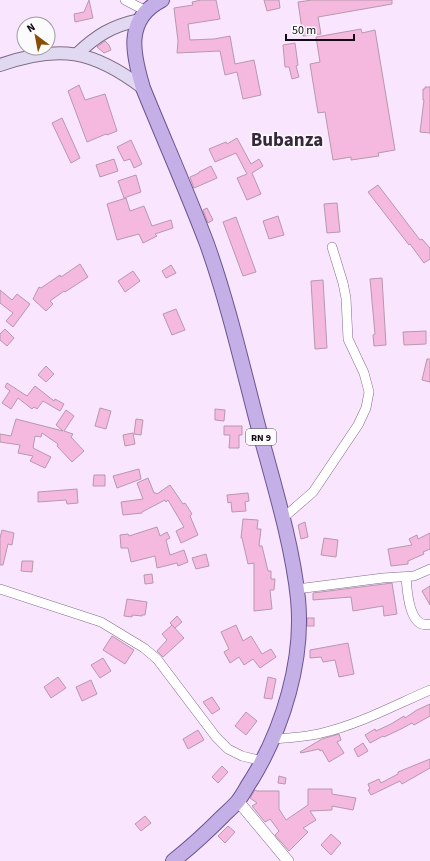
<svg xmlns="http://www.w3.org/2000/svg" width="430" height="861" font-family="'Source Sans 3',sans-serif">
<style>
.building{fill:#f5b9e0;stroke:#b798ac}
.lines{fill:none;stroke-linecap:round;stroke-linejoin:round}
.minor-casing{stroke:#816c86;stroke-width:10}
.tertiary-casing{stroke:#816c86;stroke-width:12}
.secondary-casing{stroke:#816c86;stroke-width:14}
.primary-casing{stroke:#6c5492;stroke-width:16}
.minor{stroke:#fff;stroke-width:9}
.tertiary{stroke:#fff;stroke-width:11}
.secondary{stroke:#e1d8f2;stroke-width:12}
.primary{stroke:#c4b0e6;stroke-width:14}
.labels{text-anchor:middle;stroke-width:3;stroke-linejoin:round;paint-order:stroke}
.shield{fill:#fbfbfb;stroke:#59535a;stroke-width:1}
.shield-label{font-size:10px;font-weight:bold;fill:#130b15}
.town-label{font-size:19px;font-weight:bold;fill:#39273d;stroke:#fbfbfb}
</style>
<rect width="100%" height="100%" fill="#f9e6fe"/>
<!-- building -->
<g class="building">
<polygon points="89,0 93,18 75,22 74,14 84,12"/>
<polygon points="201,0 216,0 220,19 188,24 190,40 214,39 230,36 235,64 254,60 261,95 243,99 237,72 225,75 220,51 177,53 178,41 174,8 193,5 192,2"/>
<polygon points="264,0 279,0 280,8 267,11"/>
<polygon points="312,0 392,0 392,4 318,17 321,34 303,36 298,2"/>
<polygon points="361,29 362,33 375,30 395,150 378,153 379,156 351,160 351,157 333,160 325,112 318,113 310,64 320,62 316,37"/>
<polygon points="105,41 109,45 111,50 104,53 97,47"/>
<polygon points="295,43 298,65 296,66 299,77 292,79 289,67 285,67 283,45"/>
<polygon points="79,85 85,100 105,94 117,131 107,135 106,134 87,142 68,91"/>
<polygon points="425,87 430,87 430,133 420,132 424,100 423,100 423,89 425,89"/>
<polygon points="62,118 80,158 71,163 52,123"/>
<polygon points="237,138 251,164 259,159 263,166 252,173 261,194 247,200 237,178 247,174 236,153 215,162 209,149 226,142 227,144"/>
<polygon points="131,140 142,164 134,168 130,159 124,161 117,147"/>
<polygon points="114,159 118,171 100,177 96,165"/>
<polygon points="211,166 217,178 194,188 190,177 199,173 199,172"/>
<polygon points="136,175 141,192 124,198 118,181"/>
<polygon points="378,185 420,240 422,239 430,248 430,259 424,263 410,244 409,245 368,192"/>
<polygon points="126,198 130,211 144,206 152,226 171,220 173,228 155,234 157,236 143,243 139,234 117,240 107,204"/>
<polygon points="337,203 340,232 327,233 324,204"/>
<polygon points="207,208 213,220 208,223 203,210"/>
<polygon points="278,216 284,235 269,239 263,221"/>
<polygon points="236,217 256,272 243,276 223,222"/>
<polygon points="80,264 88,277 65,292 64,291 50,301 53,304 46,311 33,299 39,287 41,288 60,275 61,277"/>
<polygon points="171,265 176,273 166,278 162,271"/>
<polygon points="133,271 140,281 125,292 118,281"/>
<polygon points="382,278 386,345 374,346 373,335 375,334 370,279"/>
<polygon points="323,280 327,348 315,349 311,281"/>
<polygon points="0,290 12,300 17,294 30,304 13,327 6,321 13,313 0,303"/>
<polygon points="176,309 185,330 172,335 163,314"/>
<polygon points="5,329 14,338 7,346 0,340 0,334"/>
<polygon points="426,331 426,344 404,345 403,332"/>
<polygon points="427,359 430,359 430,382 422,380"/>
<polygon points="46,366 54,374 46,382 38,375"/>
<polygon points="7,383 27,396 35,386 54,401 55,399 64,404 60,411 43,401 37,409 34,407 32,409 18,398 11,409 2,403 10,391 5,387"/>
<polygon points="100,408 111,411 106,429 95,426"/>
<polygon points="215,409 225,410 224,421 215,420"/>
<polygon points="66,410 74,416 64,431 73,434 71,437 84,451 72,462 57,446 58,444 42,433 41,437 35,436 33,448 51,457 45,468 30,461 33,456 18,453 20,445 0,442 0,434 11,436 16,419 63,431 56,425"/>
<polygon points="136,419 143,420 141,435 134,434"/>
<polygon points="224,426 242,426 242,435 239,435 239,448 229,448 230,435 224,435"/>
<polygon points="133,433 135,444 125,446 123,435"/>
<polygon points="139,469 141,479 117,488 113,476"/>
<polygon points="94,475 105,475 105,486 93,486"/>
<polygon points="148,478 154,493 156,493 157,494 170,485 183,504 185,503 192,514 190,516 198,535 181,543 176,531 184,527 168,500 166,502 165,500 142,512 142,513 123,515 121,502 143,499 137,483"/>
<polygon points="77,489 78,503 67,504 66,500 38,502 38,492"/>
<polygon points="248,493 249,501 245,502 246,511 232,512 231,502 228,503 227,495"/>
<polygon points="243,519 258,520 257,529 261,529 259,546 262,546 268,571 271,571 271,579 275,579 274,590 270,590 272,609 254,611 254,563 248,564 242,538 241,538"/>
<polygon points="305,522 308,537 301,539 298,525"/>
<polygon points="157,527 160,536 167,532 170,538 166,540 170,555 184,550 188,562 178,566 177,563 157,568 155,556 131,562 128,548 121,548 120,535 128,534 129,536"/>
<polygon points="2,530 14,533 12,545 8,544 3,565 0,565 0,538"/>
<polygon points="430,533 430,549 423,552 424,554 408,561 408,564 391,566 388,549 412,545 409,539 417,535 418,539"/>
<polygon points="324,538 338,540 336,557 321,555"/>
<polygon points="206,554 209,566 196,569 192,558"/>
<polygon points="22,561 33,561 32,572 21,571"/>
<polygon points="152,574 153,583 145,584 144,575"/>
<polygon points="392,583 397,614 384,616 383,606 353,611 351,597 313,600 313,593"/>
<polygon points="430,586 430,605 422,591"/>
<polygon points="127,599 147,602 145,615 142,615 142,616 132,615 132,617 124,616"/>
<polygon points="177,616 182,622 175,628 170,623"/>
<rect x="307" y="618" width="7" height="8"/>
<polygon points="172,625 184,638 163,657 157,651 167,640 162,634"/>
<polygon points="236,625 243,641 251,636 262,654 271,649 276,657 260,668 253,659 244,665 239,657 230,663 224,652 229,649 221,632"/>
<polygon points="112,636 134,650 125,664 103,650"/>
<polygon points="348,643 354,674 339,677 335,660 323,662 321,657 310,658 310,650"/>
<polygon points="103,658 111,671 100,678 91,665"/>
<polygon points="58,677 66,688 51,698 44,687"/>
<polygon points="268,677 276,679 272,699 264,698"/>
<polygon points="91,680 97,694 82,701 76,687"/>
<polygon points="212,697 220,709 212,714 203,702"/>
<polygon points="430,704 430,716 414,725 412,723 401,729 384,737 383,736 370,743 365,735 375,729 376,731 391,724 404,716 405,718 417,710"/>
<polygon points="246,712 257,721 246,735 235,726"/>
<polygon points="198,730 204,740 188,749 183,739"/>
<polygon points="339,734 341,740 337,742 344,753 329,762 322,750 320,751 319,749 301,753 300,752 322,739"/>
<polygon points="363,743 368,751 358,757 354,749"/>
<polygon points="430,759 430,768 402,784 400,781 371,795 368,790 370,789 368,784 379,779 381,783 398,774 398,772"/>
<polygon points="222,766 228,772 218,783 212,777"/>
<polygon points="279,776 286,778 285,784 278,783"/>
<polygon points="308,789 332,789 332,794 356,798 353,810 332,806 332,810 310,811 316,820 303,828 308,832 289,851 275,835 279,831 270,819 265,822 252,806 257,803 250,798 255,790 257,791 279,791 279,809 286,820 308,805"/>
<polygon points="145,816 151,823 141,831 135,824"/>
<polygon points="228,826 235,832 225,843 218,836"/>
<polygon points="331,834 341,843 331,855 321,845"/>
</g>
<g class="lines">
<!-- minor casing -->
<g class="minor-casing">
<g id="minor">
<polyline points="125,0 146,11"/>
<polyline points="282,519 313,492 358,425 366,408 369,392 364,373 348,339 346,298 343,283 332,247"/>
<path d="M406 577C407 590 409 630 430 624"/>
<polyline points="0,589 101,622 144,648 157,659 216,737 228,749 242,756 263,761"/>
<polyline points="297,589 383,578 414,576 430,569"/>
<path d="M274 739C290 738 306 737 322 733 360 724 395 705 430 690"/>
</g>
</g>
<!-- tertiary casing -->
<g class="tertiary-casing">
<polyline id="tertiary" points="238,801 288,861"/>
</g>
<!-- secondary casing -->
<g class="secondary-casing">
<g id="secondary">
<path d="M77 54C97 35 112 26 139 20"/>
<path d="M0 65C59 44 93 50 143 88"/>
</g>
</g>
<!-- primary casing -->
<g class="primary-casing">
<path id="primary" d="M162 0C124 19 133 55 143 88 164 140 187 191 207 244 227 300 241 360 256 418 271 476 292 540 298 599 304 660 283 728 252 779 247 786 243 795 238 801 234 806 228 811 223 816 207 832 191 847 173 861"/>
</g>
<!-- minor -->
<use href="#minor" class="minor"/>
<!-- tertiary -->
<use href="#tertiary" class="tertiary"/>
<!-- secondary -->
<use href="#secondary" class="secondary"/>
<!-- primary -->
<use href="#primary" class="primary"/>
</g>
<g class="labels">
<!-- shield labels -->
<rect class="shield" x="246" y="429" width="30" height="16" rx="3"/>
<g class="shield-label">
<text x="261" y="441">RN 9</text>
</g>
<!-- town labels -->
<g class="town-label">
<text x="287" y="146">Bubanza</text>
</g>
</g>
<!-- north arrow -->
<g transform="translate(36 36) rotate(328)"><circle r="19" fill="#fbfbfb" stroke="#9e9b9f"/>
<path d="M0-3L7 15L0 10L-7 15Z" fill="#894d0a"/>
<text y="-6" font-size="11" font-weight="bold" text-anchor="middle" fill="#130b15">N</text>
</g>
<!-- scale -->
<path d="M286 34v6h68v-6" fill="none" stroke="#130b15" stroke-width="2"/>
<text x="292" y="34" font-size="12" fill="#130b15" stroke="#fbfbfb" stroke-width="3" paint-order="stroke">50 m</text>
</svg>
